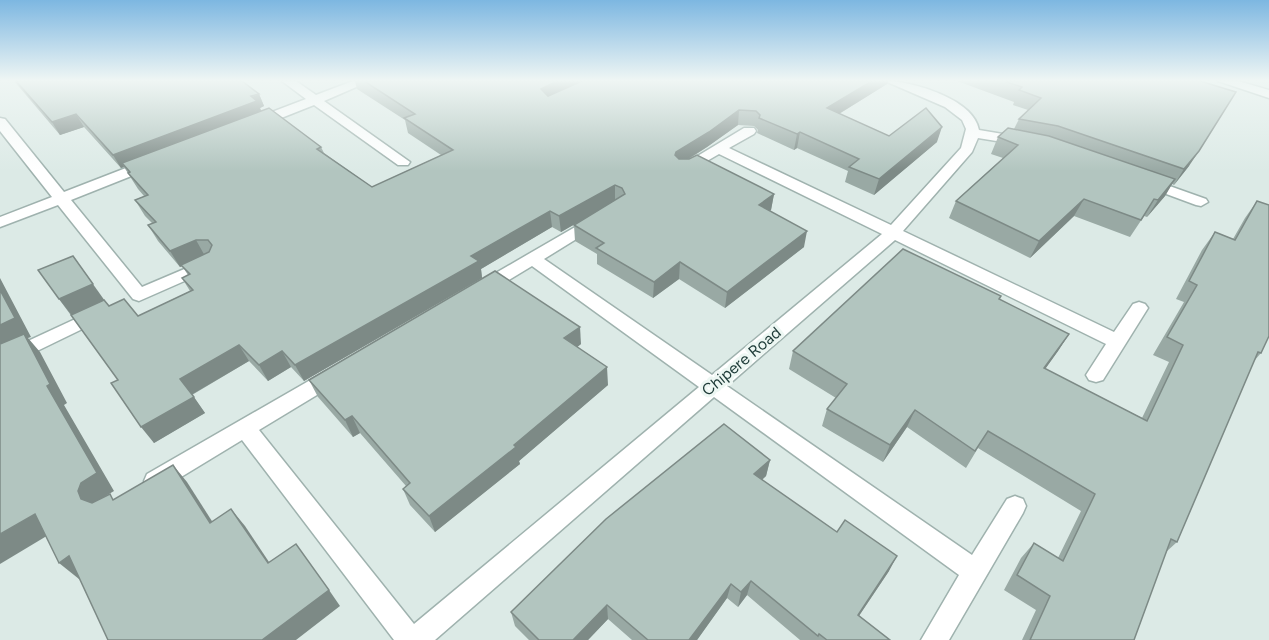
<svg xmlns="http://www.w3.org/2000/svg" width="1269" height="640" font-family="Figtree,sans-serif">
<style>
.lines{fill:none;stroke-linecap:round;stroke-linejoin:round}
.minor-casing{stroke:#9fb2ae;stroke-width:3}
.minor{fill:#fff;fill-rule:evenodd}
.wall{fill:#99a9a4}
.shaded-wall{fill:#7d8a86}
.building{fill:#b2c5bf;stroke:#7d8a86;stroke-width:1.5}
.labels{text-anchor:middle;stroke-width:6;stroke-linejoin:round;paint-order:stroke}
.street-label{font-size:16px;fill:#1d3a37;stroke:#edf7f3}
</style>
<rect width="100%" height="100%" fill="#dceae6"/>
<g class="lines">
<!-- minor casing -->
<g class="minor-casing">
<g id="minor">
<polygon points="282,81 296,81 316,95 353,81 370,81 324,101 410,162 408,165 398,165 314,105 261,126 251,126 250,123 251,120 306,99"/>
<path d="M885 81C912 81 974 99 979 130L1021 137 1028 141 1021 145 978 138 972 152 903 231 1114 332 1133 304 1139 302 1145 304 1148 308 1103 380 1096 382 1089 380 1086 375 1106 344 895 240 727 386 972 555 1007 499 1015 496 1023 499 1026 506 1023 513 949 640H921L959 575 714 397 435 640H394L242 440 163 488 155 491 147 488 144 481 147 474 326 371 333 369 340 371 343 376 340 381 259 430 414 624 699 387 532 266 487 293H475L472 289 475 285 589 219H599L602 222 599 225 544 259 712 375 882 234 719 154 688 172H678L676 169 744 128H754L756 131 754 134 729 148 891 225 961 148 966 129 962 120 945 107Z"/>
<polygon points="1218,81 1238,81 1269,90 1269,98"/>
<polygon points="0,118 5,119 64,192 144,161 154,161 156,164 154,167 71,200 142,287 208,259 214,260 216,264 214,268 139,301 133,299 58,205 0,227 0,217 52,197 0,131"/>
<polygon points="1147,178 1206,199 1208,202 1201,206 1196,205 1142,185 1140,182"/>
<polygon points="99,308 105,310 108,314 105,318 0,369 0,354"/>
</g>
</g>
<!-- minor -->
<use href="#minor" class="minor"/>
</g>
<!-- wall -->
<g class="wall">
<polygon points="14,81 242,81 259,94 264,106 260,108 261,111 321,147 324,153 372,187 441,155 408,133 405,120 357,89 355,81 888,81 887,84 839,114 889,136 937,142 874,195 845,182 848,171 797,148 794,150 757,133 758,130 754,126 738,125 707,147 689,159 774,194 771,210 770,211 804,247 725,308 679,279 653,298 597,264 597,254 575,241 574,225 584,219 561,232 552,227 481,269 482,278 304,381 291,367 268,381 249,361 192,395 205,413 154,443 118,380 59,299 109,306 138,316 190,291 182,278 188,275 182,266 180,267 158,241 148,225 152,223 145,216 135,200 144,196 138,189 124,167 121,168 84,127 60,135"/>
<polygon points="957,81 1200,81 1189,166 1174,185 1172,184 1165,196 1147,217 1144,216 1130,237 1074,216 1030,258 949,218 956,201 1003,158 991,154 998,137 1014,129 1019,119 1028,110 1013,105 1014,102"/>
<polygon points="1257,201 1261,353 1254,361 1177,542 1166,552 1134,640 1022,640 1036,610 1004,590 1021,558 1034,543 1058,558 1081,511 978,448 966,468 907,427 883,462 822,426 827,409 836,398 789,369 793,351 1000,300 1069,334 1058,351 1045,369 1142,418 1169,362 1153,355 1184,302 1176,299 1202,250 1215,232 1233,239 1245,218"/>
<polygon points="581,344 577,347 608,385 519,461 520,464 435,532 410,505 403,489 406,486 360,433 353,437 318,397 309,380"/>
<polygon points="770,460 766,476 762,480 889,571 859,616 890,640 800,640 747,595 738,607 727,598 697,640 632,640 608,619 588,640 529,640 515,626 511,612"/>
</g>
<!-- shaded-wall -->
<g class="shaded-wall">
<polygon points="557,81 585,81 543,104 541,89"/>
<polygon points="872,81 888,81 887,84 824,123 827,108"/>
<polygon points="259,94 264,106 260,108 262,113 122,163 124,167 121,168 113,155"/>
<polygon points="739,110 738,125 707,147 675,167 676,152"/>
<polygon points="76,114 84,127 60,135 52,122"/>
<polygon points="942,127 937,142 874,195 879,179"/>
<polygon points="800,132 797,148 794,150 797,134"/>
<polygon points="1199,151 1189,166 1174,185 1184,169"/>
<polygon points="1175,179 1165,196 1147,217 1158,200"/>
<polygon points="615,185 615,201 561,232 559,216"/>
<polygon points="774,194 771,210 757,221 759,205"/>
<polygon points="1084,199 1074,216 1030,258 1039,241"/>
<polygon points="550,211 552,227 481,269 482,278 304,381 295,365 471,256"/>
<polygon points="807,231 804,247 725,308 727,292"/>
<polygon points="196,240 205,256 180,267 170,251"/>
<polygon points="73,256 105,301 73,317 59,299"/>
<polygon points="680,262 679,279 653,298 654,282"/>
<polygon points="0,278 31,337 28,338 40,352 67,403 64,405 114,491 99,500 96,509 81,499 0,352"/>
<polygon points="580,327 581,344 566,356 564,338"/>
<polygon points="1069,334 1058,351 1033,386 1044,368"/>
<polygon points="239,345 249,361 191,395 180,379"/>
<polygon points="282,351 291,367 268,381 259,365"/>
<polygon points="607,367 608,385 519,461 520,464 435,532 429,516"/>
<polygon points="194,397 205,413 154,443 141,427"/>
<polygon points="915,410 907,427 883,462 890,445"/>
<polygon points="352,416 360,433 353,437 345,420"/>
<polygon points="770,460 766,476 750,490 754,474"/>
<polygon points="173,465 187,482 224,540 210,523"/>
<polygon points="231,509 245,526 281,580 268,563"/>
<polygon points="35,514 55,531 0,564 0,534"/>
<polygon points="69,556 89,573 79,579 59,563"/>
<polygon points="897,556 889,571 850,629 858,615"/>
<polygon points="751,581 747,595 738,607 741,592"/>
<polygon points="731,584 727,598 697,640 689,640"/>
<polygon points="329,590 340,606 296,640 262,640"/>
<polygon points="607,605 608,619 588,640 573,640"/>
</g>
<!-- building -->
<g class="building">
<polygon points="16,81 242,81 259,94 251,96 257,101 113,155 76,114 52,122"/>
<polygon points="364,81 557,81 541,89 548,96 582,81 872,81 827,108 889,136 926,108 942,127 879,179 849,167 859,159 800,132 797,134 759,118 760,115 756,111 739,110 709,132 676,152 675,155 679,159 689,159 697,155 774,194 759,205 807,231 727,292 680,262 654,282 596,248 604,243 574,225 625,194 622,188 615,185 559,216 550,211 471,256 479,261 295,365 282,351 259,365 239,345 180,379 194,397 141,427 111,383 118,380 71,315 104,300 109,306 124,299 138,316 193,290 182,278 190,274 181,265 209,252 212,245 208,240 196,240 170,251 148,225 156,222 135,200 148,195 128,173 130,172 122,163 269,108 321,147 317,149 372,187 453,150 404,118 415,114"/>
<polygon points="1004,81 1200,81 1236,92 1199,151 1184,169 1058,126 1019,119 1041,98 1019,90 1022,87"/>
<polygon points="1008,128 1049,136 1175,179 1158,200 1154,199 1141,220 1084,199 1039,241 956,201 1018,145 998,137"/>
<polygon points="1257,201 1269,205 1269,336 1261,353 1258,352 1177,542 1171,539 1134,640 1030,640 1050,596 1017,575 1034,543 1063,561 1095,494 988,431 975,451 915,410 890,445 827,409 847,384 793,351 903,249 1001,296 999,299 1069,334 1044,368 1147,421 1183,345 1167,337 1197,285 1189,281 1215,232 1235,240"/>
<polygon points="73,256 93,284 59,299 38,270"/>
<polygon points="495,271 580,327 564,338 607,367 514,445 516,447 429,516 403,489 410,483 352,416 345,420 309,380"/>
<polygon points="0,290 15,318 0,325"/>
<polygon points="24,334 50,384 47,386 97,473 81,483 78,491 81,499 92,503 110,494 113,500 173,465 210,523 231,509 268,563 296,544 329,590 262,640 108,640 69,556 59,563 35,514 0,534 0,344"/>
<polygon points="724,424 770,460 754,474 837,532 845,520 897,556 858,615 890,640 827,640 819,634 818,636 751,581 741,592 731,584 689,640 648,640 607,605 573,640 539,640 511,612 606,519"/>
</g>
<!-- sky -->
<linearGradient id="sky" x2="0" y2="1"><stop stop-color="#7db7e1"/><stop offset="0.47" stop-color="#eff6f4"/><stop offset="1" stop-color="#eff6f4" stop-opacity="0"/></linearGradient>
<rect width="1269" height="171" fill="url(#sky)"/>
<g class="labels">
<!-- street labels -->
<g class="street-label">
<text transform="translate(741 361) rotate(-40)" y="6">Chipere Road</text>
</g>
</g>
</svg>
